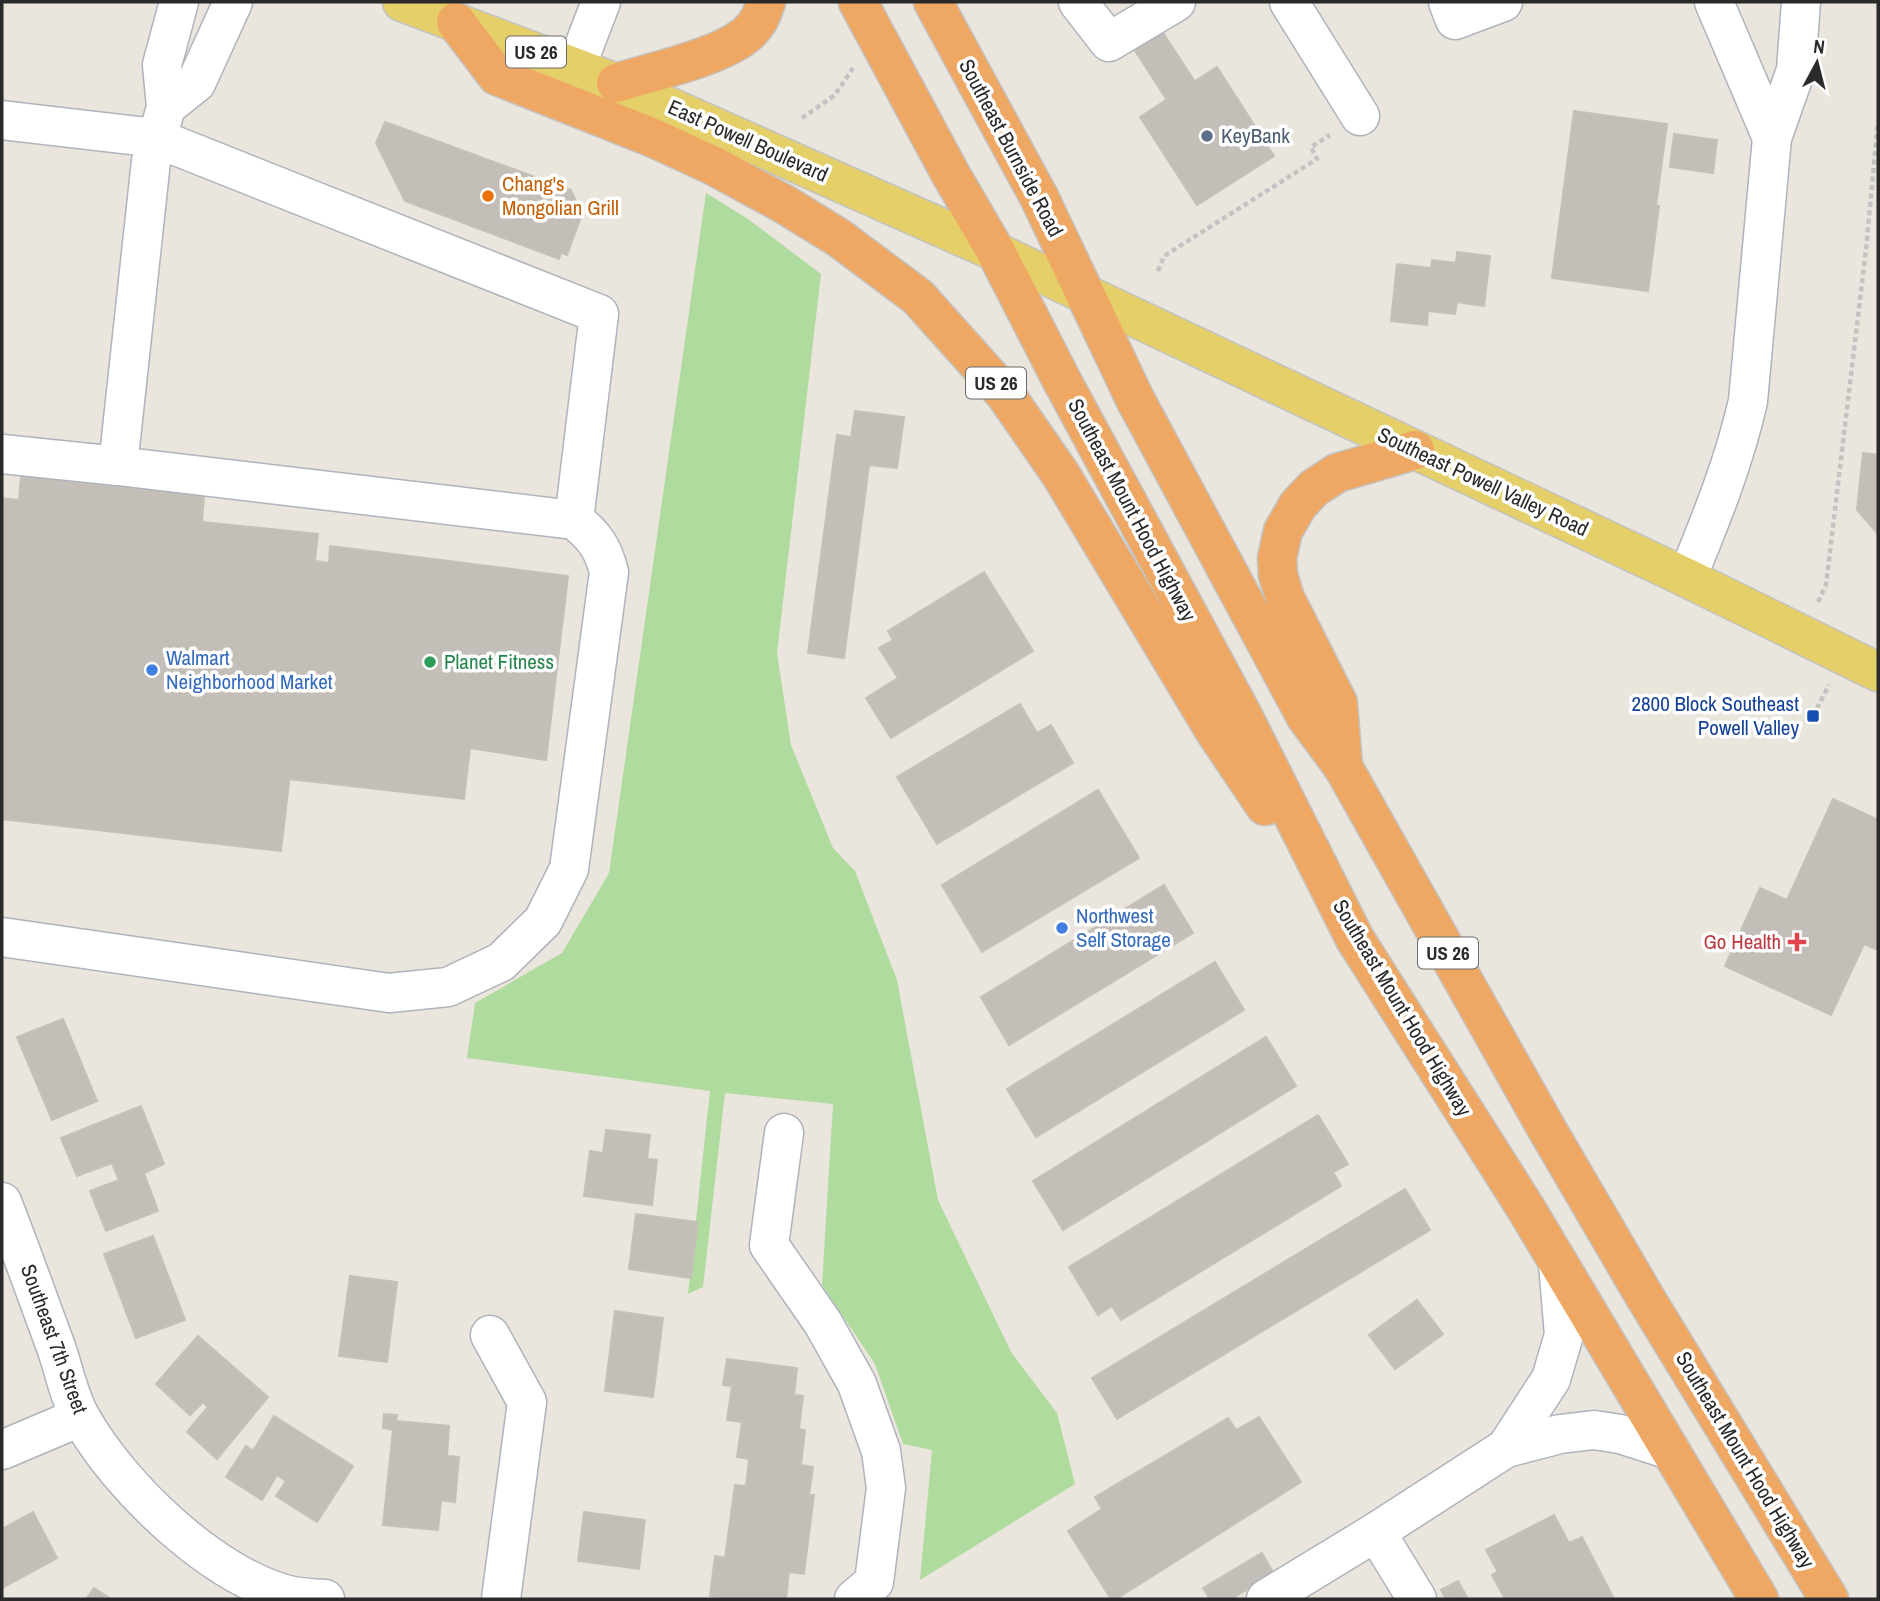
<svg xmlns="http://www.w3.org/2000/svg" width="1880" height="1601" font-family="'Archivo Narrow',sans-serif">
<style>
.green{fill:#afdc9e}
.building{fill:#c3bfb8;stroke:#c5c1b7;stroke-width:2}
.lines{fill:none;stroke-linecap:round;stroke-linejoin:round}
.minor-casing{stroke:#b0b2bc;stroke-width:41}
.major-casing{stroke:#c3c3c3;stroke-width:41}
.highway-casing{stroke:#c3c3c3;stroke-width:41}
.path{stroke:#c3c3c3;stroke-width:4.5;stroke-dasharray:5 3.5;stroke-linecap:butt}
.minor{stroke:#fff;stroke-width:38}
.major{stroke:#e4cf68;stroke-width:38}
.highway{stroke:#efa863;stroke-width:38}
.service-dot{fill:#5c6f8a;stroke:#fff;stroke-width:2.5}
.food-dot{fill:#e8710a;stroke:#fff;stroke-width:2.5}
.leisure-dot{fill:#2e9e5b;stroke:#fff;stroke-width:2.5}
.shop-dot{fill:#3f7fe0;stroke:#fff;stroke-width:2.5}
.transit-dot{fill:#1a4fb4;stroke:#fff;stroke-width:2.5}
.health-dot{fill:#e0444e;stroke:#fff;stroke-width:2.5}
.labels{text-anchor:middle;stroke-width:7;stroke-linejoin:round;paint-order:stroke}
.shield{fill:#fff;stroke:#6a6a6a;stroke-width:2}
.shield-label{font-size:19px;font-weight:bold;fill:#2a2a2a}
.service-label{font-size:21px;fill:#4e5e75;stroke:#fff;text-anchor:start}
.street-label{font-size:21px;fill:#2a2a2a;stroke:#fff}
.food-label{font-size:21px;fill:#c56008;stroke:#fff;text-anchor:start}
.shop-label{font-size:21px;fill:#366cbe;stroke:#fff;text-anchor:start}
.leisure-label{font-size:21px;fill:#27864d;stroke:#fff;text-anchor:start}
.transit-label{font-size:21px;fill:#164399;stroke:#fff;text-anchor:end}
.health-label{font-size:21px;fill:#be3a42;stroke:#fff;text-anchor:end}
</style>
<rect width="100%" height="100%" fill="#eae5dd"/>
<!-- green -->
<polygon class="green" points="706,193 748,219 821,274 777,653 791,745 833,848 855,871 897,980 938,1200 1011,1352 1057,1413 1075,1484 920,1580 932,1450 903,1444 875,1364 822,1285 833,1104 725,1093 703,1287 688,1294 710,1091 467,1058 475,1003 562,953 609,873"/>
<!-- building -->
<g class="building">
<polygon points="1160,28 1195,82 1167,100 1132,46"/>
<polygon points="1217,67 1274,156 1197,205 1140,117"/>
<polygon points="1574,111 1667,124 1656,206 1659,206 1648,291 1552,278"/>
<polygon points="385,122 571,190 582,214 567,255 561,253 559,259 405,201 376,143"/>
<polygon points="1674,134 1717,140 1713,173 1670,167"/>
<polygon points="1457,252 1490,256 1484,306 1457,302 1455,314 1428,311 1427,325 1391,321 1397,264 1431,268 1432,260 1456,263"/>
<polygon points="855,411 904,417 897,468 869,465 844,658 808,653 837,435 851,437"/>
<polygon points="1863,453 1878,455 1878,534 1857,510"/>
<polygon points="21,476 204,497 202,522 318,534 281,851 2,819 2,498 19,500"/>
<polygon points="330,546 568,576 546,760 470,748 464,799 290,779 315,561 329,563"/>
<polygon points="984,572 1033,651 891,738 866,698 898,678 879,648 893,640 888,631"/>
<polygon points="1020,704 1037,733 1051,725 1073,763 937,844 897,777"/>
<polygon points="1098,790 1139,858 982,952 942,885"/>
<polygon points="1833,799 1878,820 1878,950 1864,944 1831,1015 1725,966 1760,888 1787,900"/>
<polygon points="1164,885 1193,933 1009,1045 981,997"/>
<polygon points="1215,962 1244,1010 1036,1137 1007,1089"/>
<polygon points="63,1019 97,1101 52,1120 17,1037"/>
<polygon points="1266,1037 1296,1086 1063,1230 1033,1181"/>
<polygon points="141,1106 164,1164 144,1173 158,1211 106,1231 90,1191 119,1180 112,1163 77,1176 61,1138"/>
<polygon points="1318,1115 1348,1164 1333,1172 1341,1186 1121,1320 1112,1306 1098,1315 1069,1267"/>
<polygon points="606,1130 650,1135 647,1159 657,1160 652,1205 584,1196 590,1151 603,1153"/>
<polygon points="1405,1189 1430,1230 1117,1419 1092,1378"/>
<polygon points="636,1214 698,1222 691,1278 629,1269"/>
<polygon points="153,1236 185,1320 136,1338 104,1254"/>
<polygon points="350,1276 397,1282 387,1362 339,1356"/>
<polygon points="1417,1300 1443,1334 1395,1369 1369,1335"/>
<polygon points="615,1311 663,1318 653,1397 605,1391"/>
<polygon points="198,1336 268,1397 217,1459 187,1432 208,1407 203,1402 190,1415 156,1384"/>
<polygon points="727,1359 797,1368 794,1395 803,1396 799,1429 805,1430 801,1465 813,1467 809,1495 814,1495 804,1574 789,1572 786,1599 734,1599 710,1596 715,1556 725,1558 735,1485 746,1486 749,1459 737,1457 742,1422 727,1420 732,1386 723,1385"/>
<polygon points="384,1414 397,1415 396,1421 449,1426 447,1456 459,1457 455,1502 441,1500 438,1530 383,1525 393,1430 383,1428"/>
<polygon points="274,1416 353,1466 317,1522 276,1496 286,1481 277,1475 262,1500 226,1477 246,1446 253,1451"/>
<polygon points="1259,1417 1301,1482 1116,1599 1111,1599 1068,1531 1102,1509 1095,1497 1228,1418 1236,1430"/>
<polygon points="33,1512 57,1558 2,1588 2,1529"/>
<polygon points="584,1512 645,1520 639,1569 578,1561"/>
<polygon points="1554,1515 1569,1543 1582,1537 1614,1599 1505,1599 1492,1575 1498,1572 1486,1550"/>
<polygon points="1262,1553 1274,1574 1231,1599 1210,1599 1203,1588"/>
<polygon points="1458,1581 1468,1599 1446,1599 1441,1590"/>
<polygon points="94,1588 111,1599 86,1599"/>
</g>
<g class="lines">
<!-- minor casing -->
<g class="minor-casing">
<g id="minor">
<polyline points="1078,2 1109,42 1176,2"/>
<polyline points="1289,2 1360,116"/>
<polyline points="1448,2 1455,20 1503,2"/>
<polyline points="1714,2 1772,138"/>
<polyline points="564,98 601,2"/>
<polyline points="166,107 196,83 233,2"/>
<polyline points="2,120 156,138 599,314 574,520 118,466"/>
<polyline points="2,454 118,466 151,161 166,107 162,65 179,2"/>
<path d="M1687 578C1711 519 1734 463 1748 401L1772 138 1796 70 1801 2"/>
<path d="M2 937 389 993 448 987 501 962 543 921 569 869 609 572C603 548 594 535 574 520"/>
<polyline points="784,1133 769,1245 823,1323 857,1384 881,1451 886,1488 874,1582 854,1599"/>
<path d="M2 1202C21 1250 38 1299 56 1347 64 1370 69 1397 81 1418 119 1486 211 1575 288 1595 300 1598 313 1598 325 1599"/>
<polyline points="490,1335 527,1402 501,1599"/>
<polyline points="1506,1448 1551,1379 1564,1335 1558,1264"/>
<polyline points="2,1450 80,1417"/>
<polyline points="1376,1532 1506,1448 1560,1434 1594,1430 1620,1434 1670,1450"/>
<polyline points="1266,1599 1376,1532 1417,1599"/>
</g>
</g>
<!-- major casing -->
<g class="major-casing">
<polyline id="major" points="402,2 616,83 996,252 1687,578 1878,672"/>
</g>
<!-- highway casing -->
<g class="highway-casing">
<g id="highway">
<polyline points="858,2 950,173 996,252 1061,379 1242,714 1355,939 1525,1207 1759,1599"/>
<polyline points="933,2 1039,197 1135,399 1306,717 1343,767 1548,1131 1645,1297 1829,1599"/>
<polyline points="456,22 497,76 651,137 714,166 784,204 839,238 918,297 1005,394 1061,475 1214,730 1265,806"/>
<path d="M616 83C650 72 728 56 751 30 758 23 763 12 766 2"/>
<polyline points="1343,767 1338,703 1285,598 1278,575 1277,558 1283,531 1298,505 1314,488 1337,473 1415,450"/>
</g>
</g>
<!-- path -->
<g class="path">
<polyline points="802,118 835,95 853,68"/>
<polyline points="1158,271 1164,256 1317,159 1311,147 1330,135"/>
<polyline points="1818,602 1826,585 1866,249 1878,121"/>
<polyline points="1813,716 1829,685"/>
</g>
<!-- minor -->
<use href="#minor" class="minor"/>
<!-- major -->
<use href="#major" class="major"/>
<!-- highway -->
<use href="#highway" class="highway"/>
</g>
<!-- markers -->
<circle class="service-dot" cx="1207" cy="136" r="7"/>
<circle class="food-dot" cx="488" cy="196" r="7"/>
<circle class="leisure-dot" cx="430" cy="662" r="7"/>
<g class="shop-dot">
<circle cx="152" cy="670" r="7"/>
<circle cx="1062" cy="928" r="7"/>
</g>
<rect class="transit-dot" x="1806" y="709" width="14" height="14" rx="3.5"/>
<path class="health-dot" d="M1793.5 931.5h7v7h7v7h-7v7h-7v-7h-7v-7h7z"/>
<g class="labels">
<!-- shield labels -->
<g class="shield">
<rect x="506" y="36.5" width="60" height="31" rx="5"/>
<rect x="966" y="367.5" width="60" height="31" rx="5"/>
<rect x="1418" y="937.5" width="60" height="31" rx="5"/>
</g>
<g class="shield-label">
<text x="536" y="59">US 26</text>
<text x="996" y="390">US 26</text>
<text x="1448" y="960">US 26</text>
</g>
<!-- service labels -->
<g class="service-label">
<text x="1221" y="143">KeyBank</text>
</g>
<!-- street labels -->
<g class="street-label">
<text transform="translate(748 141) rotate(24)" y="7">East Powell Boulevard</text>
<text transform="translate(1011 148) rotate(62)" y="7">Southeast Burnside Road</text>
<text transform="translate(1483 482) rotate(25)" y="7">Southeast Powell Valley Road</text>
<text transform="translate(1132 510) rotate(62)" y="7">Southeast Mount Hood Highway</text>
<text transform="translate(1402 1008) rotate(59)" y="7">Southeast Mount Hood Highway</text>
<text transform="translate(54 1339) rotate(70)" y="7">Southeast 7th Street</text>
<text transform="translate(1745 1460) rotate(59)" y="7">Southeast Mount Hood Highway</text>
</g>
<!-- food labels -->
<g class="food-label">
<text x="502" y="191">Chang's<tspan x="502" dy="24">Mongolian Grill</tspan></text>
</g>
<!-- shop labels -->
<g class="shop-label">
<text x="166" y="665">Walmart<tspan x="166" dy="24">Neighborhood Market</tspan></text>
<text x="1076" y="923">Northwest<tspan x="1076" dy="24">Self Storage</tspan></text>
</g>
<!-- leisure labels -->
<g class="leisure-label">
<text x="444" y="669">Planet Fitness</text>
</g>
<!-- transit labels -->
<g class="transit-label">
<text x="1799" y="711">2800 Block Southeast<tspan x="1799" dy="24">Powell Valley</tspan></text>
</g>
<!-- health labels -->
<g class="health-label">
<text x="1781" y="949">Go Health</text>
</g>
</g>
<!-- border -->
<rect width="1880" height="1601" fill="none" stroke="#2a2a2a" stroke-width="7"/>
<!-- north arrow -->
<g transform="translate(1817 63) rotate(7)" stroke="#ffffff" stroke-width="5" paint-order="stroke">
<path d="M0-5L12 26L0 18L-12 26Z" fill="#2a2a2a"/>
<text y="-10" font-size="19" font-weight="bold" text-anchor="middle" fill="#2a2a2a">N</text>
</g>
</svg>
